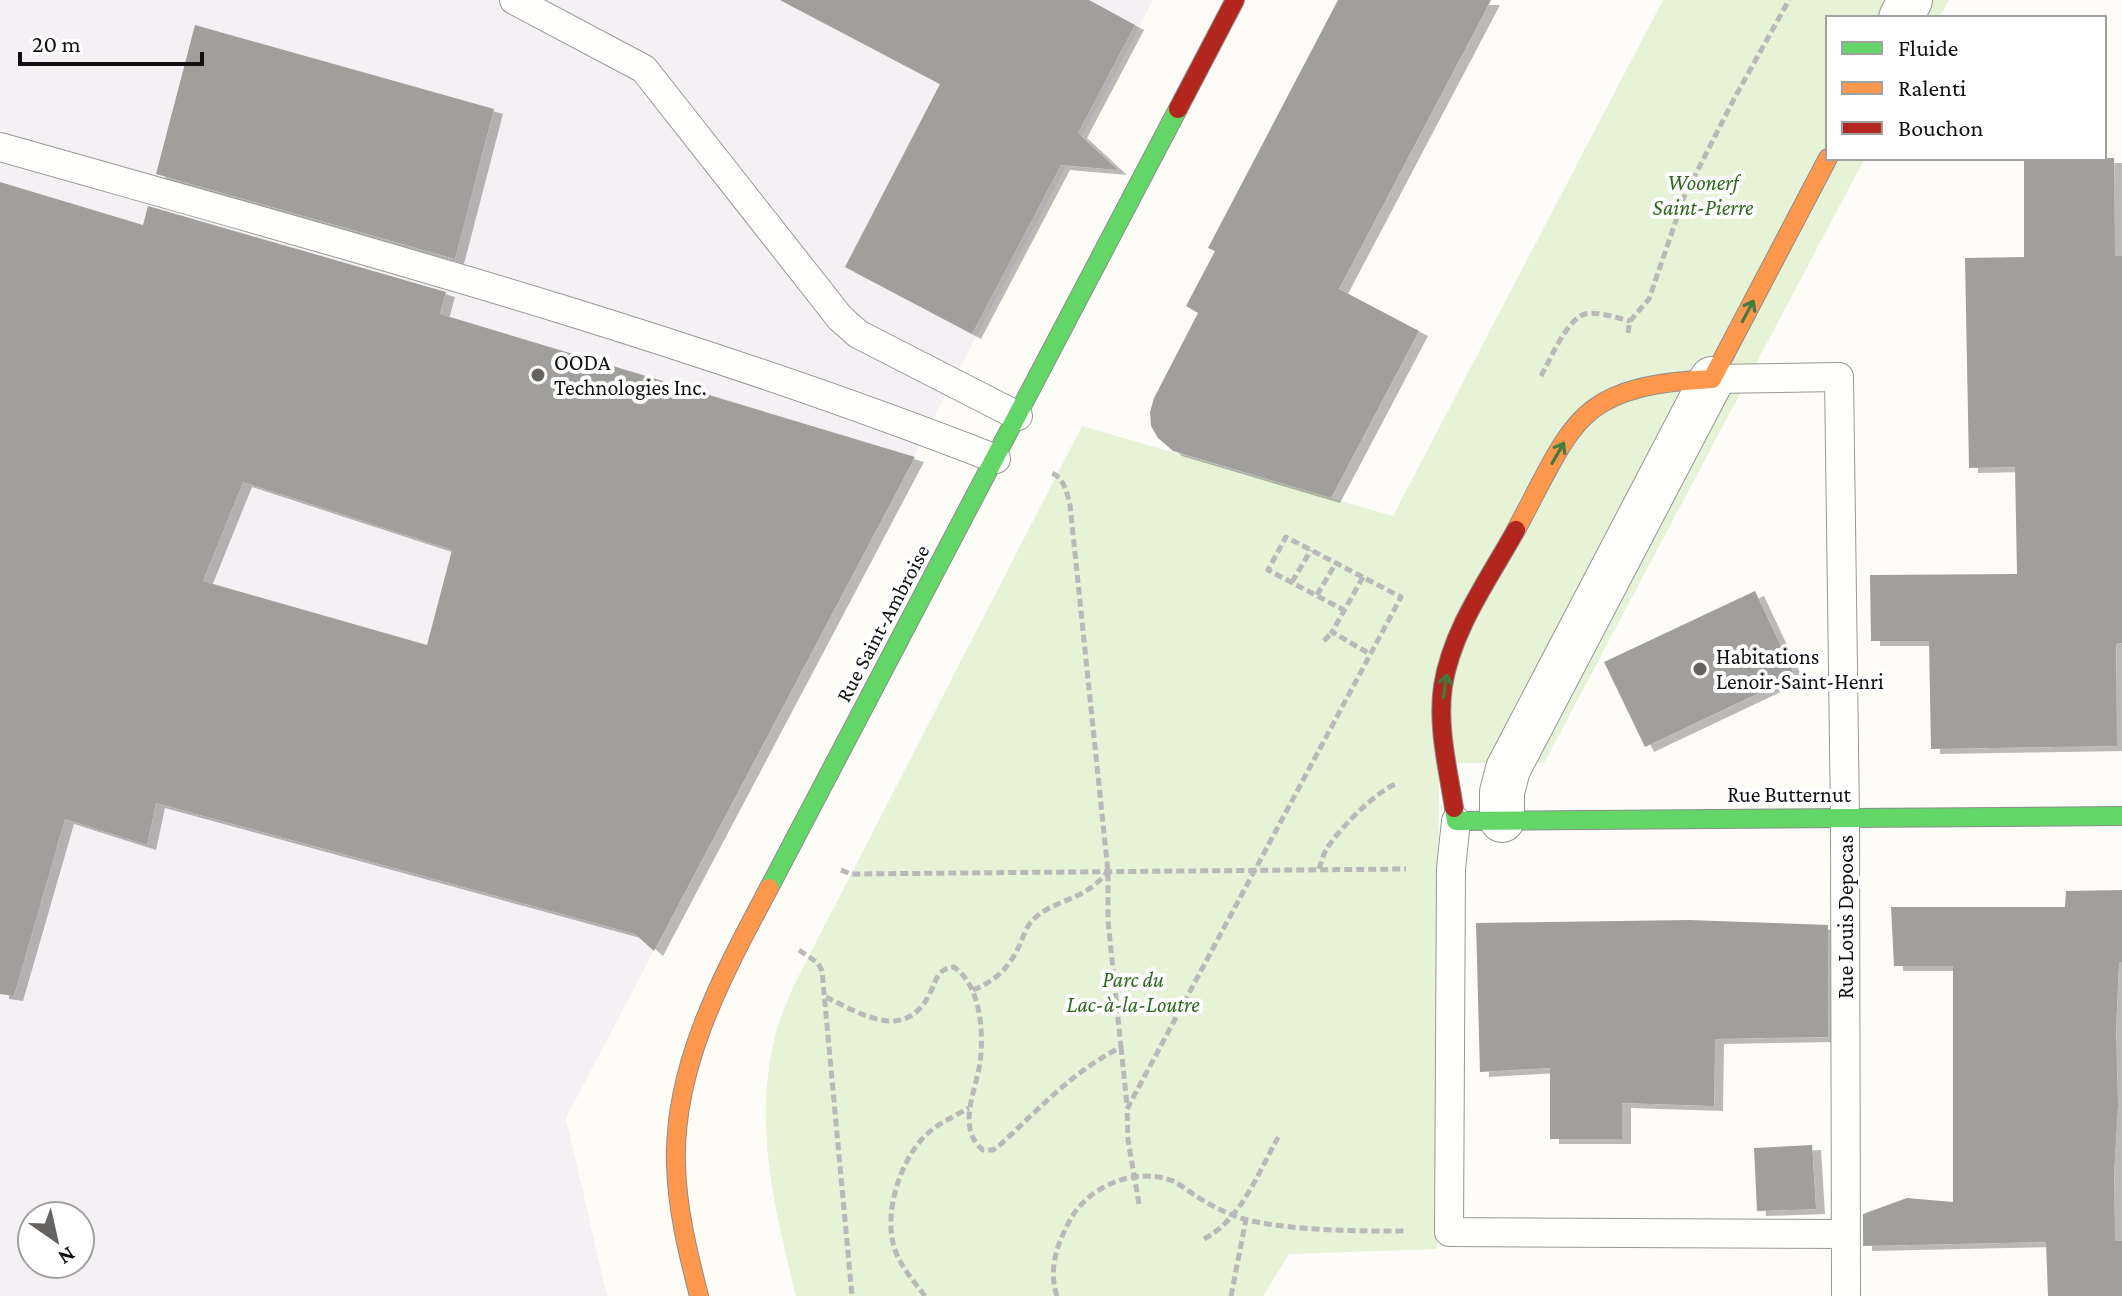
<svg xmlns="http://www.w3.org/2000/svg" width="2122" height="1296" font-family="'Crimson Pro',serif">
<style>
.industrial{fill:#f5f0f3;fill-rule:evenodd}
.green{fill:#e7f3d7}
.building{fill:#a19f9c;fill-rule:evenodd;filter:url(#shadow)}
.lines{fill:none;stroke-linecap:round;stroke-linejoin:round}
.lane-casing{stroke:#979795;stroke-width:30}
.street-casing{stroke:#979795;stroke-width:46}
.fast-casing{stroke:#8e8d8b;stroke-width:20}
.slow-casing{stroke:#8e8d8b;stroke-width:20}
.jam-casing{stroke:#8e8d8b;stroke-width:20}
.path{stroke:#b9b9b8;stroke-width:5;stroke-dasharray:8 4;stroke-linecap:butt}
.lane{stroke:#fffffe;stroke-width:28}
.street{stroke:#fffffe;stroke-width:44}
.fast{stroke:#63d668;stroke-width:18}
.slow{stroke:#ff974d;stroke-width:18}
.jam{stroke:#b3261e;stroke-width:18}
.oneway{stroke:#3e7d41}
.poi-dot{fill:#646362;stroke:#fff;stroke-width:3}
.labels{text-anchor:middle;stroke-width:8;stroke-linejoin:round;paint-order:stroke}
.park-label{font-size:22px;font-style:italic;fill:#2f6b1f;stroke:#fff}
.poi-label{font-size:22px;fill:#111;stroke:#fff;text-anchor:start}
.street-label{font-size:22px;fill:#111;stroke:#fff}
</style>
<defs>
<filter id="shadow"><feDropShadow dx="9" dy="5" stdDeviation="0" flood-color="#0004"/></filter>
</defs>
<rect width="100%" height="100%" fill="#fdfcf7"/>
<!-- industrial -->
<path class="industrial" d="M0 0H1153L566 1118 607 1296H0ZM32 1216H80V1264H32Z"/>
<!-- green -->
<path class="green" d="M1663 0H1949L1939 18H1828V158H1865L1544 763H1448L1439 773 1437 1249 1289 1254 1263 1296H796C775 1209 752 1123 776 1033 780 1018 787 1002 793 987L1082 426 1393 516Z"/>
<!-- building -->
<g class="building">
<polygon points="780,0 1089,0 1135,25 1078,133 1118,170 1061,165 972,334 845,267 940,84"/>
<polygon points="1338,0 1491,0 1339,289 1419,331 1331,498 1173,451 1158,438 1151,426 1150,412 1154,398 1198,313 1186,306 1215,251 1208,248"/>
<polygon points="195,25 494,109 455,259 156,174"/>
<polygon points="2024,158 2114,158 2115,256 2122,256 2122,643 2116,644 2117,746 1931,749 1929,641 1871,641 1870,575 2017,574 2015,467 1969,468 1965,258 2024,257"/>
<path d="M0 182 143 225 148 206 446 292 440 314 915 457 654 951 635 934 156 803 147 845 65 819 14 996 0 994ZM243 482 452 550 427 645 203 581Z"/>
<polygon points="1755,591 1795,676 1645,747 1604,662"/>
<polygon points="2122,890 2122,962 2119,962 2116,1030 2118,1105 2114,1174 2115,1241 2122,1241 2122,1296 2048,1296 2046,1242 1863,1246 1863,1214 1907,1198 1953,1202 1953,966 1894,966 1891,907 2065,907 2066,891"/>
<polygon points="1689,920 1828,925 1828,1037 1715,1039 1714,1106 1622,1103 1622,1139 1550,1139 1550,1068 1480,1072 1476,923"/>
<polygon points="1812,1145 1816,1209 1757,1211 1754,1148"/>
</g>
<g class="lines">
<!-- lane casing -->
<g class="lane-casing">
<g id="lane">
<polyline points="514,0 644,69 840,318 858,334 1018,416"/>
<path d="M0 147C335 242 672 332 996 459"/>
<polyline points="1712,379 1839,377 1845,818 1846,1296"/>
<polyline points="1456,821 1451,869 1449,1232 1845,1234"/>
</g>
</g>
<!-- street casing -->
<g class="street-casing">
<g id="street">
<polyline points="1901,18 1910,0"/>
<polyline points="1502,820 1502,792 1508,769 1712,379"/>
</g>
</g>
<!-- fast casing -->
<g class="fast-casing">
<g id="fast">
<polyline points="1454,808 1456,821 2122,816"/>
<polyline points="769,888 1178,109"/>
</g>
</g>
<!-- slow casing -->
<g class="slow-casing">
<g id="slow">
<path d="M1516 530C1575 420 1576 386 1712 379L1828 158"/>
<path d="M699 1296C688 1253 677 1209 676 1164 673 1065 724 973 769 888"/>
</g>
</g>
<!-- jam casing -->
<g class="jam-casing">
<g id="jam">
<polyline points="1178,109 1235,0"/>
<path d="M1454 808C1448 769 1437 726 1443 686 1452 629 1489 579 1516 530"/>
</g>
</g>
<!-- path -->
<g class="path">
<polyline points="1628,333 1630,321 1649,299 1684,197 1735,97 1789,0"/>
<path d="M1541 376C1550 360 1567 319 1585 314 1598 311 1617 318 1630 321"/>
<polyline points="1363,577 1332,632 1370,654"/>
<polyline points="1292,582 1311,550"/>
<polyline points="1317,595 1336,563"/>
<polyline points="1324,641 1332,632"/>
<path d="M1319 869C1321 863 1323 856 1326 850 1337 831 1377 790 1398 783"/>
<polyline points="841,870 851,874 1406,869"/>
<polyline points="799,950 818,963 822,971 852,1296"/>
<path d="M973 990C997 980 1010 967 1021 942 1024 935 1027 925 1033 920 1054 898 1083 903 1107 872"/>
<path d="M826 997C861 1014 906 1043 930 993 937 979 937 969 954 967 981 986 984 1032 980 1063 976 1091 956 1128 983 1150H993L1001 1144C1040 1108 1072 1072 1121 1047L1108 921V872L1070 505C1067 493 1064 477 1051 473"/>
<polyline points="1121,1047 1127,1105"/>
<polyline points="1139,1204 1128,1140 1127,1109 1401,597 1286,537 1268,570 1344,610"/>
<path d="M1204 1239C1242 1219 1258 1172 1279 1136"/>
<path d="M925 1296C913 1280 898 1264 893 1243 885 1210 900 1163 923 1138 936 1124 953 1117 969 1108"/>
<path d="M1057 1296C1048 1269 1057 1244 1070 1220 1088 1187 1133 1167 1170 1180 1179 1183 1188 1191 1196 1196 1215 1208 1235 1218 1257 1222 1305 1231 1355 1231 1404 1231"/>
<polyline points="1231,1296 1246,1219"/>
</g>
<!-- lane -->
<use href="#lane" class="lane"/>
<!-- street -->
<use href="#street" class="street"/>
<!-- fast -->
<use href="#fast" class="fast"/>
<!-- slow -->
<use href="#slow" class="slow"/>
<!-- jam -->
<use href="#jam" class="jam"/>
</g>
<!-- one-way arrows -->
<defs><path id="oneway-shaft" d="M-6 0H5M1.5-3L5.5 0L1.5 3" fill="none" stroke-width="1.6" stroke-linecap="round" stroke-linejoin="round" transform="scale(2)"/></defs>
<g class="oneway">
<use href="#oneway-shaft" transform="translate(1748 311) rotate(-62)"/>
<use href="#oneway-shaft" transform="translate(1558 453) rotate(-60)"/>
<use href="#oneway-shaft" transform="translate(1445 686) rotate(-82)"/>
</g>
<!-- markers -->
<g class="poi-dot">
<circle cx="538" cy="375" r="8"/>
<circle cx="1700" cy="669" r="8"/>
</g>
<g class="labels">
<!-- park labels -->
<g class="park-label">
<text x="1703" y="190">Woonerf<tspan x="1703" dy="25">Saint-Pierre</tspan></text>
<text x="1133" y="987">Parc du<tspan x="1133" dy="25">Lac-à-la-Loutre</tspan></text>
</g>
<!-- poi labels -->
<g class="poi-label">
<text x="554" y="370">OODA<tspan x="554" dy="25">Technologies Inc.</tspan></text>
<text x="1716" y="664">Habitations<tspan x="1716" dy="25">Lenoir-Saint-Henri</tspan></text>
</g>
<!-- street labels -->
<g class="street-label">
<text transform="translate(882 623) rotate(-62)" y="8">Rue Saint-Ambroise</text>
<text x="1789" y="802">Rue Butternut</text>
<text transform="translate(1845 917) rotate(-90)" y="8">Rue Louis Depocas</text>
</g>
</g>
<!-- legend -->
<rect x="1826" y="16" width="280" height="144" fill="#ffffff" stroke="#a0a0a0" stroke-width="2"/>
<rect x="1842" y="42" width="40" height="12" fill="#63d668" stroke="#a0a0a0" stroke-width="2"/>
<text x="1898" y="56" font-size="24" fill="#111111">Fluide</text>
<rect x="1842" y="82" width="40" height="12" fill="#ff974d" stroke="#a0a0a0" stroke-width="2"/>
<text x="1898" y="96" font-size="24" fill="#111111">Ralenti</text>
<rect x="1842" y="122" width="40" height="12" fill="#b3261e" stroke="#a0a0a0" stroke-width="2"/>
<text x="1898" y="136" font-size="24" fill="#111111">Bouchon</text>
<!-- north arrow -->
<g transform="translate(56 1240) rotate(146)"><circle r="38" fill="#ffffff" stroke="#a0a0a0" stroke-width="2"/>
<path d="M0-6L14 30L0 20L-14 30Z" fill="#646362"/>
<text y="-12" font-size="22" font-weight="bold" text-anchor="middle" fill="#111111">N</text>
</g>
<!-- scale -->
<path d="M20 52v12h182v-12" fill="none" stroke="#111111" stroke-width="4"/>
<text x="32" y="52" font-size="24" fill="#111111" stroke="#ffffff" stroke-width="6" paint-order="stroke">20 m</text>
</svg>
